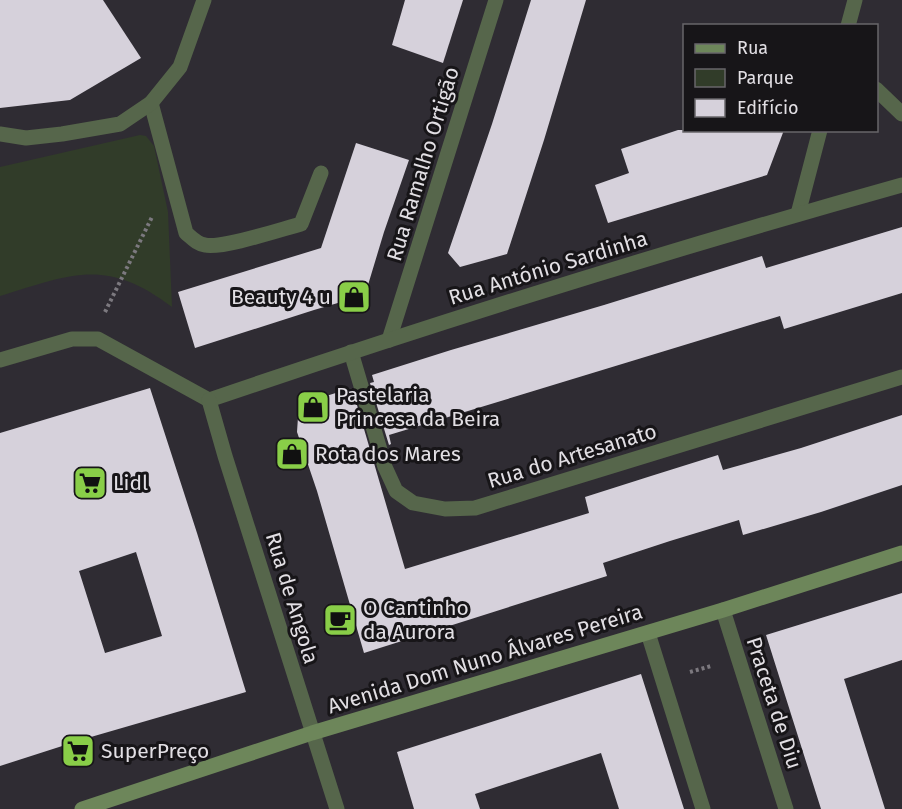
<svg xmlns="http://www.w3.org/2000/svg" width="902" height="809" font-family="'Fira Sans',sans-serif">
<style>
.green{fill:#313c29}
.building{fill:#d6d1db;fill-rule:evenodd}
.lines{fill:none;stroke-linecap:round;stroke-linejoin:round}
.path{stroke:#7c797f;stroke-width:4;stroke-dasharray:3 3;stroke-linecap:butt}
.lane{stroke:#56664b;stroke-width:15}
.street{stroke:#56664b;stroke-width:15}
.secondary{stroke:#6d865a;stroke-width:15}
.labels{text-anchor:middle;stroke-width:6;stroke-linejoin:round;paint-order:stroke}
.street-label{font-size:21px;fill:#e2dfe4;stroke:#171518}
.poi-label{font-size:21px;fill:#e2dfe4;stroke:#171518;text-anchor:start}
</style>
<rect width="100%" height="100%" fill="#2f2c33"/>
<!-- green -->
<path class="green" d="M140 135 146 136 154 146 168 212 172 307C106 257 72 274 0 296V167Z"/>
<!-- building -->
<g class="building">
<polygon points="0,0 103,0 141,58 70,100 0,108"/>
<polygon points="405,0 463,0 443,63 392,45"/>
<polygon points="531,0 586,0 544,140 507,254 460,267 448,253 492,124"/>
<polygon points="678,130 784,130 767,175 608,223 595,185 629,173 621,149"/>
<polygon points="356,143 409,160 384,232 365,295 314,310 195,348 178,292 321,248"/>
<polygon points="902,227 902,293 784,329 780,316 389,435 391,444 389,445 370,383 374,382 372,375 451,350 604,305 762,256 766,268"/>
<path d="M150 388 197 533 246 692 84 739 0 766V433ZM136 552 162 636 105 653 79 571Z"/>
<polygon points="352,388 405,569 589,513 585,497 651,476 718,455 723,470 801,448 902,415 902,485 821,512 743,535 739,520 670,541 603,563 607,576 364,653 317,491 297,432 298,417 302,409 307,404 313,400"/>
<polygon points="902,593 902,660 844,679 885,809 821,809 766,635"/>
<polygon points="641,674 684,809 619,809 601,753 475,794 480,809 414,809 397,752"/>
</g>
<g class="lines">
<!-- path -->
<g class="path">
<polyline points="105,312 152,217"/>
<polyline points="690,672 711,666"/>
</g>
<!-- lane -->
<path class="lane" d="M151 103 186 233C192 238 197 244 205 245 222 249 282 229 301 224L321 173"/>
<!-- street -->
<g class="street">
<polyline points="848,26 855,0"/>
<polyline points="876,89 902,114"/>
<polyline points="0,134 26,138 62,134 120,124 151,103 180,67 204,0"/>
<polyline points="798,214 820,130"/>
<polyline points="389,340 496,0"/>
<polyline points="351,352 385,467 396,491 413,503 445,509 475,508 902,377"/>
<polyline points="0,360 72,339 98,339 209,400"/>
<path d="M209 400C438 322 669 250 902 185"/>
<polyline points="209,400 225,456 337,809"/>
<polyline points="723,610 786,809"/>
<polyline points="648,633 703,809"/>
</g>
<!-- secondary -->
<polyline class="secondary" points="82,809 312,733 723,610 902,553"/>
</g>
<!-- icons -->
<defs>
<g id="shop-square" transform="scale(1.725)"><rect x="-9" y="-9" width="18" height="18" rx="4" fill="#89ce48" stroke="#171518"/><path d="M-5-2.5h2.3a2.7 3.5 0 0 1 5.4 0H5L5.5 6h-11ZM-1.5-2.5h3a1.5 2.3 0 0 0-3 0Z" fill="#111"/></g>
<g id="supermarket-square" transform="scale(1.725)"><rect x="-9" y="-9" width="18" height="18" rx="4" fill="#89ce48" stroke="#171518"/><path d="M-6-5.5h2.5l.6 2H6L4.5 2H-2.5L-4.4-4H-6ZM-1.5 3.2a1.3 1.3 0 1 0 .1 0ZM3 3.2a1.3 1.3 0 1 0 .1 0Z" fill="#111"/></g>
<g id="cafe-square" transform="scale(1.725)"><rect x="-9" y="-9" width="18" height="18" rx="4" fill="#89ce48" stroke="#171518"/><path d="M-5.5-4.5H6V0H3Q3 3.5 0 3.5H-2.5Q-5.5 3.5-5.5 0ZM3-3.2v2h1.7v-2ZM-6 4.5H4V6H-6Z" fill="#111"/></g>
</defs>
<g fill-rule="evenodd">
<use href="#shop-square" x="354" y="297"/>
<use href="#shop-square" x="313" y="407"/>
<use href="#shop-square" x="292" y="454"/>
<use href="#supermarket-square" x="90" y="483"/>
<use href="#cafe-square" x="340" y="620"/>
<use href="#supermarket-square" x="78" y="751"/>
</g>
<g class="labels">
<!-- street labels -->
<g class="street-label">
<text transform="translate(423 164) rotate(-73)" y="7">Rua Ramalho Ortigão</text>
<text transform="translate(548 268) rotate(-17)" y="7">Rua António Sardinha</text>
<text transform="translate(572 456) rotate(-17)" y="7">Rua do Artesanato</text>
<text transform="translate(292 598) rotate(73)" y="7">Rua de Angola</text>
<text transform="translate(485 659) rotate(-17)" y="7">Avenida Dom Nuno Álvares Pereira</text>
<text transform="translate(774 703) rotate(72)" y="7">Praceta de Diu</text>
</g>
<!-- poi labels -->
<g class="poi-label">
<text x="331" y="304" text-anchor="end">Beauty 4 u</text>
<text x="336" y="402">Pastelaria<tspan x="336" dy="24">Princesa da Beira</tspan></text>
<text x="315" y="461">Rota dos Mares</text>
<text x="113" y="490">Lidl</text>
<text x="363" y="615">O Cantinho<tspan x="363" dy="24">da Aurora</tspan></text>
<text x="101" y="758">SuperPreço</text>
</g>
</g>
<!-- legend -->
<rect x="683" y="24" width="195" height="108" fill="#171518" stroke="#68666a" stroke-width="1.5"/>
<rect x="695" y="44" width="30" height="9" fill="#6d865a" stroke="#68666a" stroke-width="1.5"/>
<text x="737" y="54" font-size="18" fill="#e2dfe4">Rua</text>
<rect x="695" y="69" width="30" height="18" fill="#313c29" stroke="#68666a" stroke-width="1.5"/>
<text x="737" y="84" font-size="18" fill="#e2dfe4">Parque</text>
<rect x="695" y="99" width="30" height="18" fill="#d6d1db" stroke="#68666a" stroke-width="1.5"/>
<text x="737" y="114" font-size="18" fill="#e2dfe4">Edifício</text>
</svg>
